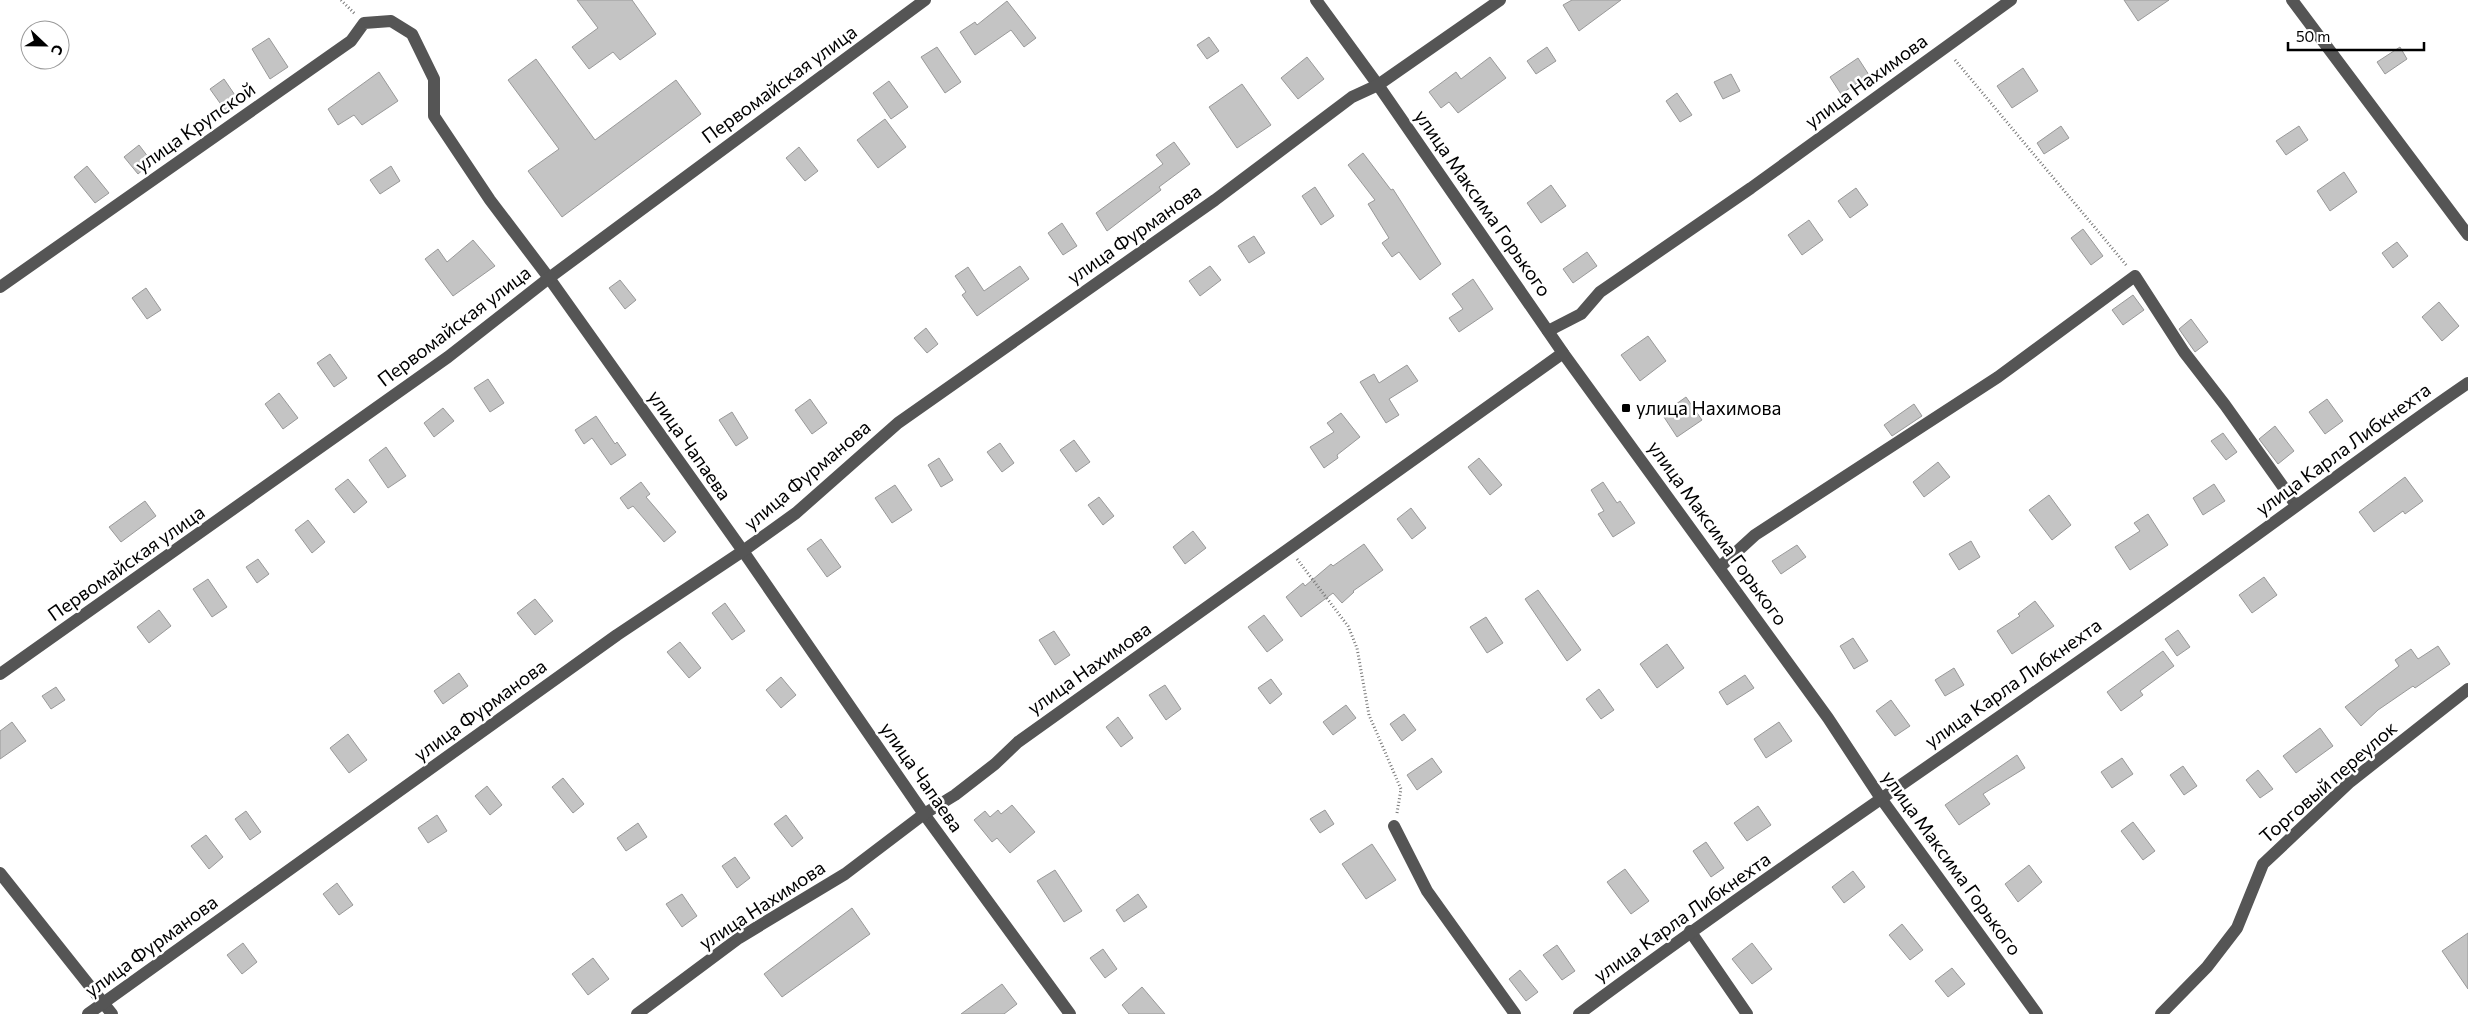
<svg xmlns="http://www.w3.org/2000/svg" width="2468" height="1014" font-family="Commissioner,sans-serif">
<style>
.building{fill:#c4c4c4;stroke:#999}
.lines{fill:none;stroke-linecap:round;stroke-linejoin:round}
.path{stroke:#777;stroke-width:3;stroke-dasharray:1 2.5;stroke-linecap:butt}
.minor{stroke:#555;stroke-width:12}
.poi-dot{fill:#000;stroke:#fff;stroke-width:2}
.labels{text-anchor:middle;stroke-width:5;stroke-linejoin:round;paint-order:stroke}
.street-label{font-size:19px;fill:#000;stroke:#fff}
.poi-label{font-size:19px;fill:#000;stroke:#fff;text-anchor:start}
</style>
<rect width="100%" height="100%" fill="#fff"/>
<!-- building -->
<g class="building">
<polygon points="577,0 632,0 656,34 620,60 613,52 589,69 572,47 598,28"/>
<polygon points="1572,0 1621,0 1579,31 1563,5"/>
<polygon points="2124,0 2169,0 2138,21"/>
<polygon points="1007,1 1036,38 1024,47 1011,30 975,55 960,32 975,22 977,25"/>
<polygon points="1209,37 1219,51 1207,59 1197,45"/>
<polygon points="269,38 288,67 270,79 252,49"/>
<polygon points="937,47 961,82 945,93 921,57"/>
<polygon points="1547,47 1556,61 1536,74 1527,61"/>
<polygon points="2400,47 2407,59 2385,74 2377,62"/>
<polygon points="1307,57 1324,79 1298,99 1281,78"/>
<polygon points="1490,57 1506,78 1458,113 1449,102 1441,108 1429,92 1456,72 1461,79"/>
<polygon points="1858,58 1869,75 1841,94 1830,77"/>
<polygon points="536,59 595,140 676,80 701,114 562,217 528,171 559,149 508,80"/>
<polygon points="2023,68 2038,91 2012,108 1997,86"/>
<polygon points="379,72 398,101 362,125 354,115 338,125 328,109"/>
<polygon points="1731,74 1740,91 1723,99 1714,82"/>
<polygon points="224,79 239,101 225,110 210,89"/>
<polygon points="889,81 908,107 891,119 873,93"/>
<polygon points="1242,84 1271,125 1237,148 1209,107"/>
<polygon points="1677,93 1692,115 1680,122 1666,101"/>
<polygon points="885,119 906,147 878,168 857,140"/>
<polygon points="2061,126 2069,138 2044,154 2037,143"/>
<polygon points="2299,126 2308,140 2286,155 2276,141"/>
<polygon points="1174,142 1190,164 1159,187 1161,190 1107,231 1096,213 1163,164 1156,155"/>
<polygon points="139,145 152,162 138,174 124,157"/>
<polygon points="799,147 818,171 805,181 786,158"/>
<polygon points="1363,153 1391,190 1393,189 1441,264 1420,280 1399,252 1392,257 1382,243 1389,238 1368,204 1375,200 1348,165"/>
<polygon points="87,166 109,193 95,203 74,177"/>
<polygon points="391,166 400,181 380,194 370,180"/>
<polygon points="2344,172 2357,192 2330,211 2317,191"/>
<polygon points="1551,185 1566,206 1541,223 1527,203"/>
<polygon points="1315,187 1334,216 1321,225 1302,196"/>
<polygon points="1856,188 1868,205 1850,218 1838,201"/>
<polygon points="1809,220 1823,240 1802,255 1788,235"/>
<polygon points="1062,223 1077,246 1063,255 1048,233"/>
<polygon points="2083,229 2103,256 2091,265 2071,238"/>
<polygon points="1254,236 1265,253 1249,263 1238,246"/>
<polygon points="473,240 495,266 453,296 425,259 438,249 447,262"/>
<polygon points="2397,242 2408,256 2393,268 2382,253"/>
<polygon points="1587,252 1597,266 1573,283 1563,269"/>
<polygon points="1020,266 1029,279 977,316 962,295 966,292 955,276 968,267 984,291"/>
<polygon points="1210,266 1221,280 1200,296 1189,281"/>
<polygon points="1473,279 1493,309 1459,332 1449,318 1463,309 1452,294"/>
<polygon points="620,280 636,300 625,309 609,288"/>
<polygon points="146,288 161,310 147,319 132,298"/>
<polygon points="2133,295 2144,310 2123,325 2112,310"/>
<polygon points="2439,302 2459,326 2442,341 2422,317"/>
<polygon points="2191,319 2208,342 2195,352 2179,329"/>
<polygon points="926,328 938,344 927,353 914,338"/>
<polygon points="1648,336 1666,361 1640,381 1621,355"/>
<polygon points="330,354 347,378 334,387 317,363"/>
<polygon points="1407,365 1418,381 1389,399 1399,415 1386,423 1360,382 1374,374 1379,383"/>
<polygon points="488,379 504,403 490,412 474,388"/>
<polygon points="279,393 298,418 283,429 265,404"/>
<polygon points="1686,397 1702,420 1677,437 1662,414"/>
<polygon points="810,399 827,423 812,434 795,410"/>
<polygon points="2327,399 2343,421 2325,434 2309,412"/>
<polygon points="1914,404 1922,416 1892,436 1884,425"/>
<polygon points="443,408 454,421 434,437 424,423"/>
<polygon points="732,412 748,438 736,446 719,420"/>
<polygon points="1341,413 1360,437 1337,455 1338,458 1324,468 1310,447 1334,432 1327,423"/>
<polygon points="596,416 615,444 617,442 626,455 611,465 592,438 584,444 575,430"/>
<polygon points="2275,426 2294,451 2278,464 2259,439"/>
<polygon points="2223,433 2237,452 2226,460 2211,441"/>
<polygon points="1074,440 1090,462 1076,472 1060,450"/>
<polygon points="1000,443 1014,463 1002,472 987,452"/>
<polygon points="386,447 406,476 388,488 369,460"/>
<polygon points="939,458 953,480 941,487 928,465"/>
<polygon points="1479,458 1502,485 1490,495 1468,467"/>
<polygon points="1938,462 1950,477 1924,497 1913,482"/>
<polygon points="2405,477 2423,501 2405,514 2403,511 2374,532 2359,512"/>
<polygon points="348,479 367,502 354,513 335,489"/>
<polygon points="641,482 650,494 646,497 676,532 664,542 633,506 628,509 620,498"/>
<polygon points="1603,482 1617,503 1620,501 1635,523 1613,537 1598,514 1604,511 1591,490"/>
<polygon points="2214,484 2225,501 2203,515 2193,498"/>
<polygon points="895,485 912,510 892,523 875,498"/>
<polygon points="2049,495 2071,525 2052,540 2029,510"/>
<polygon points="1099,497 1114,516 1103,525 1088,505"/>
<polygon points="145,501 156,516 121,542 109,527"/>
<polygon points="1411,508 1426,528 1412,539 1397,519"/>
<polygon points="2148,514 2168,545 2130,570 2115,547 2140,531 2134,523"/>
<polygon points="308,520 325,542 312,553 295,530"/>
<polygon points="1193,531 1206,548 1185,564 1173,547"/>
<polygon points="821,539 841,567 827,577 807,549"/>
<polygon points="1971,541 1980,557 1959,570 1949,554"/>
<polygon points="1364,544 1383,570 1353,591 1354,592 1342,603 1333,593 1301,617 1286,597 1303,583 1305,586 1331,564 1333,566"/>
<polygon points="1797,545 1806,557 1781,574 1772,561"/>
<polygon points="258,559 269,574 257,583 246,567"/>
<polygon points="2264,577 2277,595 2252,613 2239,595"/>
<polygon points="208,579 227,607 212,617 193,589"/>
<polygon points="1538,590 1581,650 1567,661 1525,599"/>
<polygon points="535,599 553,621 535,635 517,613"/>
<polygon points="2035,601 2054,626 2012,654 1997,631 2020,616 2018,614"/>
<polygon points="725,603 745,631 732,640 712,613"/>
<polygon points="159,610 171,626 149,643 137,627"/>
<polygon points="1264,615 1283,640 1267,652 1248,627"/>
<polygon points="1486,617 1503,643 1487,653 1470,627"/>
<polygon points="2178,630 2190,647 2177,656 2165,639"/>
<polygon points="1054,631 1070,655 1055,665 1039,640"/>
<polygon points="1853,638 1868,661 1854,669 1840,646"/>
<polygon points="680,642 701,668 689,678 667,652"/>
<polygon points="1667,644 1684,668 1657,688 1640,664"/>
<polygon points="2438,646 2450,664 2415,688 2413,686 2378,710 2361,726 2345,707 2399,666 2395,660 2411,649 2418,659"/>
<polygon points="2163,651 2174,666 2140,691 2143,695 2121,711 2107,692"/>
<polygon points="1954,668 1964,685 1945,696 1935,680"/>
<polygon points="459,673 468,686 443,704 434,691"/>
<polygon points="1745,675 1754,688 1727,705 1719,692"/>
<polygon points="781,677 796,695 781,708 766,690"/>
<polygon points="1271,679 1282,694 1270,704 1258,688"/>
<polygon points="1165,685 1181,709 1166,720 1149,695"/>
<polygon points="56,687 65,700 51,709 42,696"/>
<polygon points="1599,689 1614,710 1601,719 1586,699"/>
<polygon points="1891,700 1910,726 1895,736 1876,711"/>
<polygon points="1346,705 1356,718 1333,735 1323,722"/>
<polygon points="1404,714 1416,730 1402,741 1390,724"/>
<polygon points="1118,717 1133,738 1121,747 1106,727"/>
<polygon points="12,722 26,741 0,759 0,731"/>
<polygon points="1779,722 1792,741 1766,758 1754,739"/>
<polygon points="2320,728 2333,746 2296,773 2283,756"/>
<polygon points="348,734 367,760 349,773 330,748"/>
<polygon points="2017,755 2025,768 1983,794 1990,804 1959,825 1945,805"/>
<polygon points="1432,758 1442,772 1417,790 1407,775"/>
<polygon points="2122,758 2133,774 2112,788 2101,772"/>
<polygon points="2183,766 2197,786 2184,795 2170,775"/>
<polygon points="2258,770 2273,789 2260,798 2246,780"/>
<polygon points="563,778 584,804 573,813 552,787"/>
<polygon points="487,786 502,805 490,815 475,796"/>
<polygon points="1012,805 1035,832 1010,853 997,838 992,842 974,820 985,811 990,817 998,810 1001,814"/>
<polygon points="1758,806 1771,825 1747,841 1734,823"/>
<polygon points="1325,810 1334,824 1320,833 1310,819"/>
<polygon points="246,811 261,832 250,840 235,819"/>
<polygon points="437,815 447,831 428,843 418,828"/>
<polygon points="786,815 803,838 792,847 774,824"/>
<polygon points="2133,822 2155,851 2143,860 2121,831"/>
<polygon points="638,823 647,837 626,851 617,838"/>
<polygon points="206,835 223,857 209,869 191,846"/>
<polygon points="1706,842 1724,868 1711,877 1693,851"/>
<polygon points="1372,844 1396,880 1366,899 1342,864"/>
<polygon points="735,857 750,878 737,888 722,866"/>
<polygon points="2029,865 2042,882 2018,902 2005,884"/>
<polygon points="1625,869 1649,901 1631,914 1607,882"/>
<polygon points="1055,870 1082,911 1064,922 1037,881"/>
<polygon points="1853,871 1865,887 1844,903 1832,887"/>
<polygon points="337,883 353,905 339,915 323,894"/>
<polygon points="682,894 697,916 682,927 666,904"/>
<polygon points="1138,894 1147,907 1124,922 1116,910"/>
<polygon points="852,908 870,934 782,997 764,974"/>
<polygon points="1902,924 1923,950 1910,960 1889,935"/>
<polygon points="2468,933 2468,989 2442,951"/>
<polygon points="243,943 257,962 242,974 227,955"/>
<polygon points="1752,943 1772,969 1752,984 1732,959"/>
<polygon points="1557,945 1575,971 1562,980 1543,955"/>
<polygon points="1103,949 1117,969 1105,978 1090,958"/>
<polygon points="593,958 609,979 588,995 572,974"/>
<polygon points="1952,968 1965,984 1948,997 1935,981"/>
<polygon points="1520,970 1538,992 1526,1001 1509,979"/>
<polygon points="1002,984 1017,1004 1004,1014 961,1014"/>
<polygon points="1142,987 1165,1014 1129,1014 1122,1005"/>
</g>
<g class="lines">
<!-- path -->
<g class="path">
<polyline points="341,0 355,14"/>
<polyline points="1955,60 2127,266"/>
<polyline points="1297,559 1348,626 1357,648 1369,715 1401,789 1397,813"/>
</g>
<!-- minor -->
<g class="minor">
<polyline points="1316,0 1378,85 1563,353 1828,718 1880,797 2037,1014"/>
<polyline points="2292,0 2468,235"/>
<polyline points="0,287 351,41 364,23 391,21 412,34 434,79 434,116 490,200 549,278 743,551 924,814 1070,1014"/>
<polyline points="1548,331 1581,314 1600,292 1751,188 2011,0"/>
<polyline points="1720,567 1755,535 1998,377 2135,276 2184,352 2225,405 2296,505"/>
<polyline points="0,674 448,357 549,278 925,0"/>
<polyline points="1394,826 1427,891 1515,1014"/>
<polyline points="0,873 112,1014"/>
<polyline points="1690,931 1747,1014"/>
<polyline points="88,1014 617,635 743,551 796,513 898,423 1215,200 1352,97 1378,85 1500,0"/>
<polyline points="637,1014 739,938 845,874 924,814 955,795 995,764 1018,742 1563,353"/>
<path d="M1579 1014C1789 858 2007 715 2219 562 2302 503 2383 441 2468 383"/>
<polyline points="2161,1014 2207,967 2237,928 2263,864 2350,782 2468,689"/>
</g>
</g>
<!-- markers -->
<rect class="poi-dot" x="1621" y="403" width="10" height="10" rx="2.5"/>
<g class="labels">
<!-- street labels -->
<g class="street-label">
<text transform="translate(1866 81) rotate(-36)" y="7">улица Нахимова</text>
<text transform="translate(779 84) rotate(-36)" y="7">Первомайская улица</text>
<text transform="translate(195 127) rotate(-35)" y="7">улица Крупской</text>
<text transform="translate(1483 203) rotate(55)" y="7">улица Максима Горького</text>
<text transform="translate(1134 234) rotate(-35)" y="7">улица Фурманова</text>
<text transform="translate(454 326) rotate(-37)" y="7">Первомайская улица</text>
<text transform="translate(690 445) rotate(55)" y="7">улица Чапаева</text>
<text transform="translate(2343 449) rotate(-36)" y="7">улица Карла Либкнехта</text>
<text transform="translate(807 475) rotate(-40)" y="7">улица Фурманова</text>
<text transform="translate(1718 533) rotate(54)" y="7">улица Максима Горького</text>
<text transform="translate(126 563) rotate(-35)" y="7">Первомайская улица</text>
<text transform="translate(1089 668) rotate(-35)" y="7">улица Нахимова</text>
<text transform="translate(2013 683) rotate(-35)" y="7">улица Карла Либкнехта</text>
<text transform="translate(480 710) rotate(-36)" y="7">улица Фурманова</text>
<text transform="translate(922 777) rotate(55)" y="7">улица Чапаева</text>
<text transform="translate(2328 782) rotate(-41)" y="7">Торговый переулок</text>
<text transform="translate(1952 863) rotate(54)" y="7">улица Максима Горького</text>
<text transform="translate(762 905) rotate(-33)" y="7">улица Нахимова</text>
<text transform="translate(1682 917) rotate(-35)" y="7">улица Карла Либкнехта</text>
<text transform="translate(151 946) rotate(-36)" y="7">улица Фурманова</text>
</g>
<!-- poi labels -->
<g class="poi-label">
<text x="1636" y="415">улица Нахимова</text>
</g>
</g>
<!-- north arrow -->
<g transform="translate(45 45) rotate(112)"><circle r="24" fill="#ffffff" stroke="#999999"/>
<path d="M0-4L9 19L0 12L-9 19Z" fill="#000000"/>
<text y="-8" font-size="14" font-weight="bold" text-anchor="middle" fill="#000000">С</text>
</g>
<!-- scale -->
<path d="M2288 42v8h136v-8" fill="none" stroke="#000000" stroke-width="2.5"/>
<text x="2296" y="42" font-size="15" fill="#000000" stroke="#ffffff" stroke-width="4" paint-order="stroke">50 m</text>
</svg>
